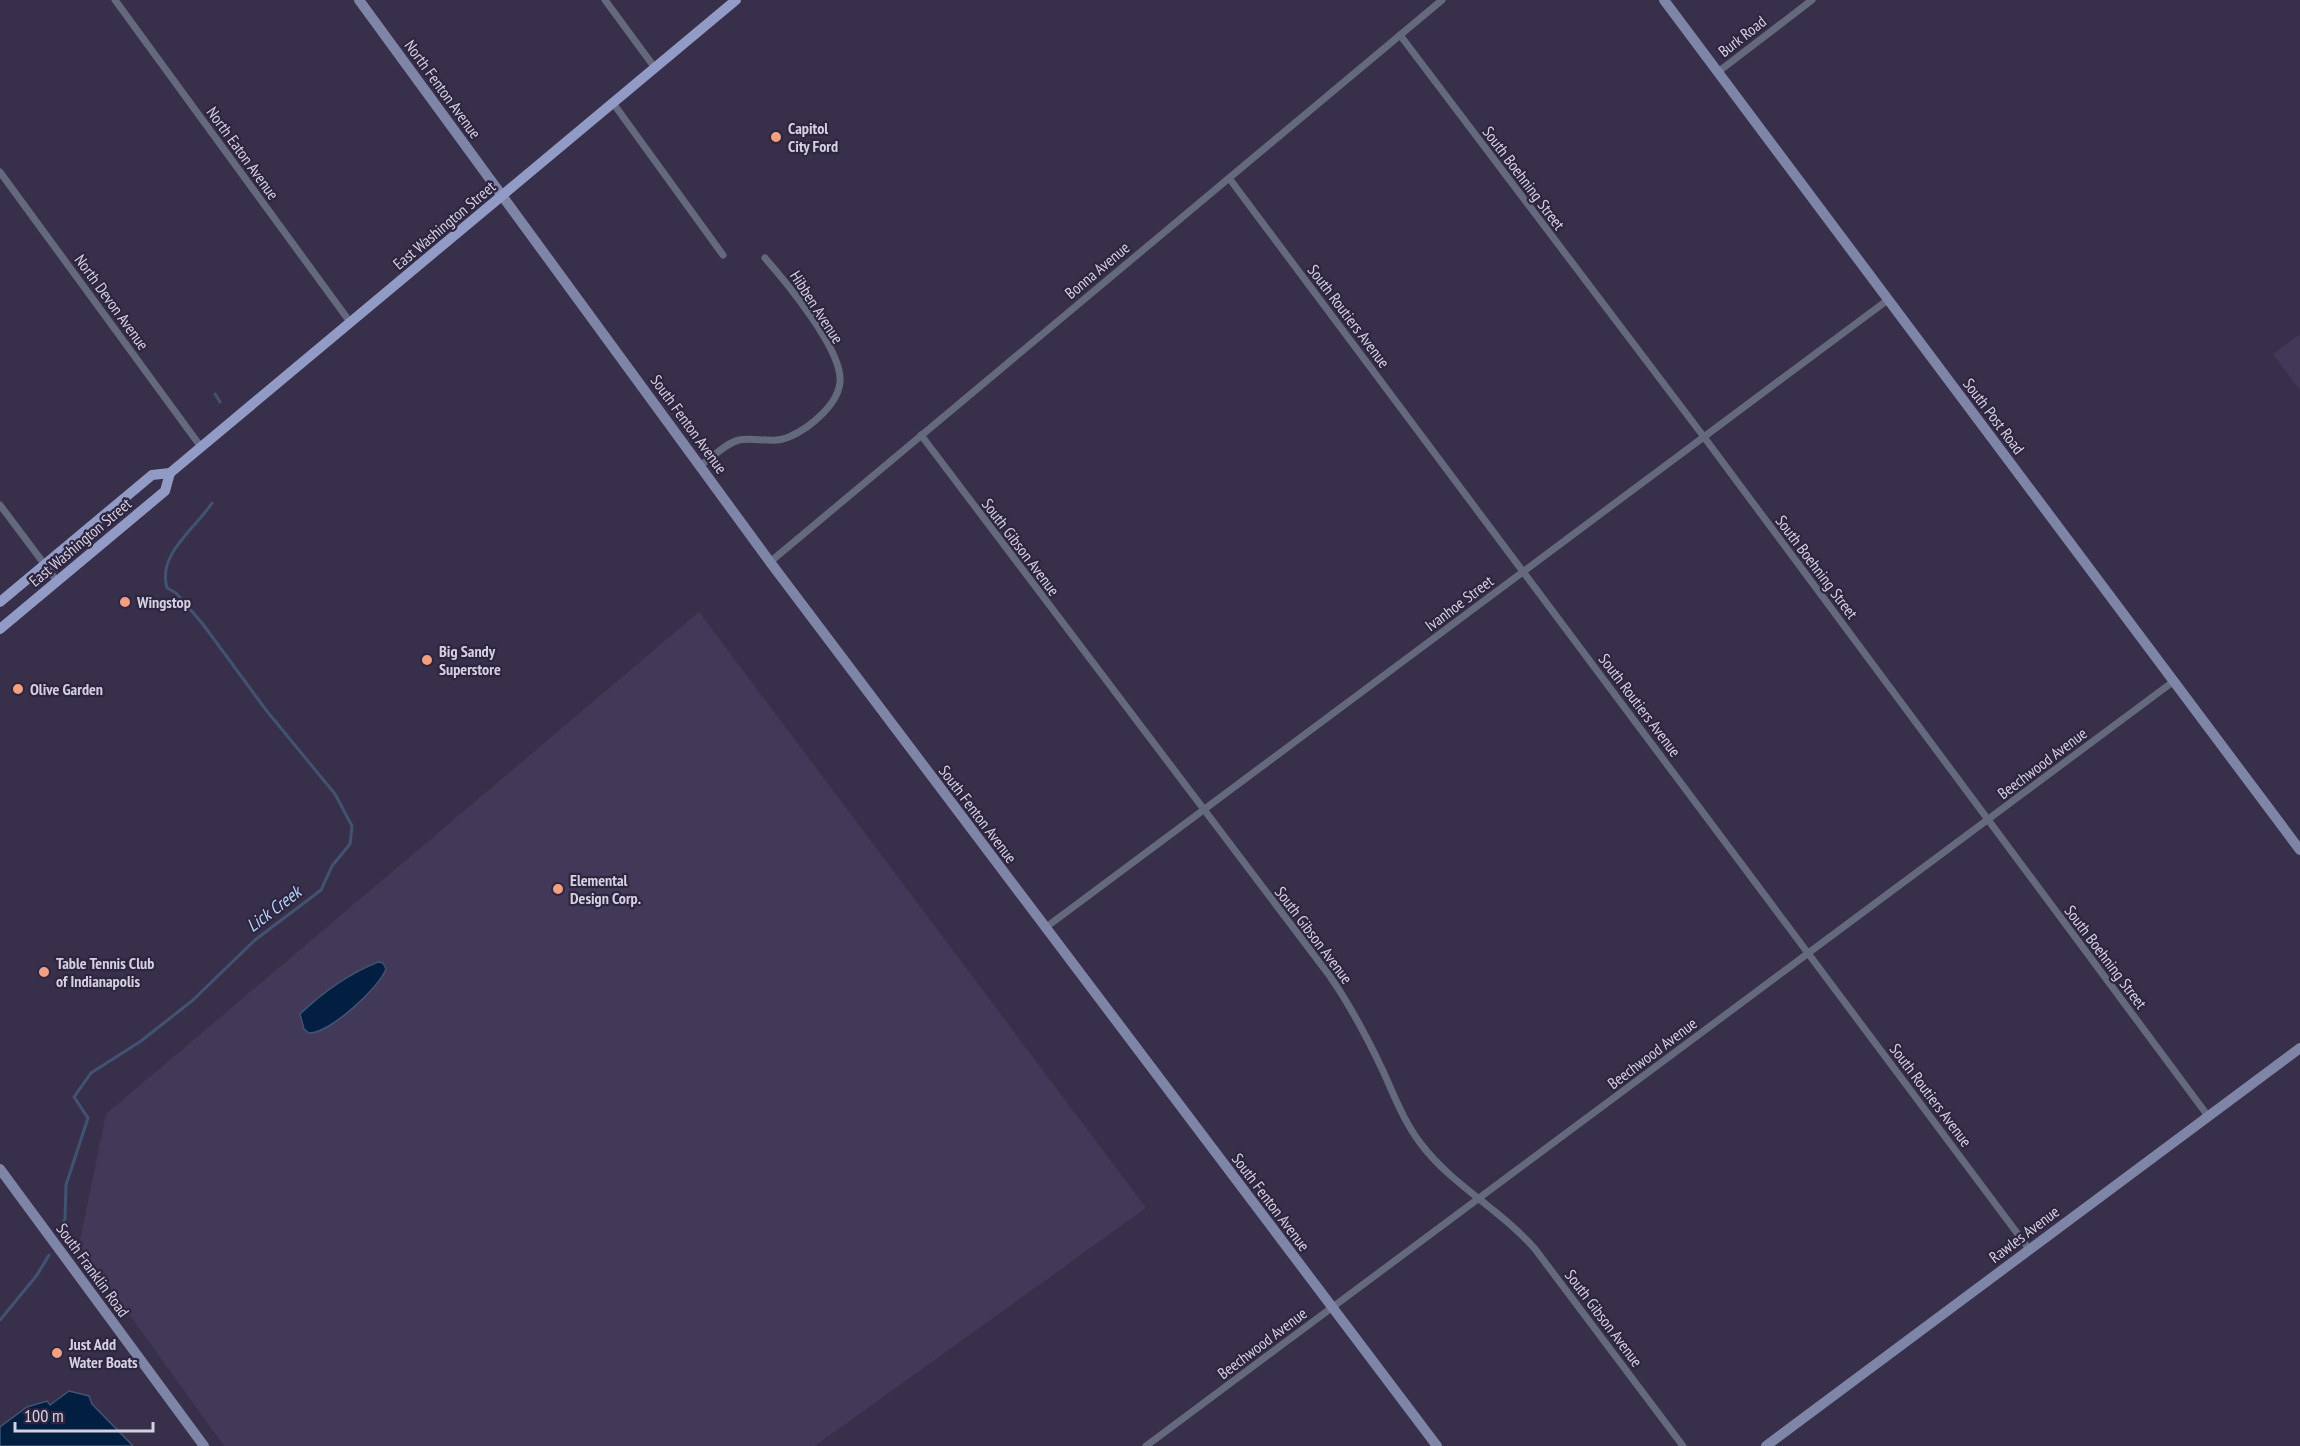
<svg xmlns="http://www.w3.org/2000/svg" width="2300" height="1446" font-family="'PT Sans Narrow',sans-serif">
<style>
.built{fill:#423858}
.water{fill:#021e41;stroke:#415371;stroke-width:1.5}
.lines{fill:none;stroke-linecap:round;stroke-linejoin:round}
.stream{stroke:#415371;stroke-width:3}
.street{stroke:#65697e;stroke-width:7}
.secondary{stroke:#7e85a6;stroke-width:10}
.primary{stroke:#929bc5;stroke-width:10}
.poi-dot{fill:#f2a081;stroke:#2e2640;stroke-width:2}
.labels{text-anchor:middle;stroke-width:4.5;stroke-linejoin:round;paint-order:stroke}
.street-label{font-size:16px;fill:#d4d0e0;stroke:#2e2640}
.poi-label{font-size:16px;font-weight:bold;fill:#d4d0e0;stroke:#2e2640;text-anchor:start}
.water-label{font-size:18px;font-style:italic;fill:#b5d3f9;stroke:#2e2640}
</style>
<rect width="100%" height="100%" fill="#38304a"/>
<!-- built -->
<g class="built">
<polygon points="2300,334 2300,390 2273,354"/>
<polygon points="699,612 1146,1208 815,1446 224,1446 79,1245 106,1114"/>
</g>
<!-- water -->
<g class="water">
<path d="M378 962 383 963 386 969C380 987 329 1034 309 1033L304 1029 300 1014C323 992 348 974 378 962Z"/>
<polygon points="69,1391 89,1396 92,1404 133,1446 0,1446 0,1427 27,1407 47,1401 50,1405"/>
</g>
<g class="lines">
<!-- stream -->
<g class="stream">
<polyline points="215,394 220,402"/>
<path d="M60 1229 65 1219 66 1185 88 1118 74 1097 91 1073 141 1041 193 1000 255 940 321 890 332 866 350 844 352 826 335 794 266 710 202 623 176 593 167 588C157 554 195 529 212 503"/>
<polyline points="0,1320 37,1275 49,1255"/>
</g>
<!-- street -->
<g class="street">
<polyline points="115,0 350,322"/>
<polyline points="605,0 655,68"/>
<polyline points="1400,35 1704,437 2208,1116"/>
<polyline points="1718,72 1812,0"/>
<polyline points="613,103 723,255"/>
<polyline points="0,172 201,447"/>
<polyline points="1229,178 2029,1249"/>
<path d="M921 435 1329 975C1350 1005 1367 1037 1383 1071 1394 1095 1404 1122 1421 1144 1452 1185 1501 1210 1535 1249L1683 1446"/>
<path d="M701 465C712 458 726 443 739 440 755 437 773 444 789 437 810 428 842 402 840 377 838 345 786 282 765 258"/>
<polyline points="0,505 57,581"/>
<polyline points="770,562 1442,0"/>
<polyline points="1045,928 1889,299"/>
<polyline points="1146,1446 2174,681"/>
</g>
<!-- secondary -->
<g class="secondary">
<polyline points="359,0 770,562 1437,1446"/>
<polyline points="1664,0 2300,850"/>
<polyline points="0,1169 204,1446"/>
<polyline points="1766,1446 2300,1048"/>
</g>
<!-- primary -->
<g class="primary">
<polyline points="0,602 152,475 170,473 736,0"/>
<polyline points="0,629 165,491 170,473"/>
</g>
</g>
<!-- markers -->
<g class="poi-dot">
<circle cx="776" cy="137" r="6"/>
<circle cx="125" cy="602" r="6"/>
<circle cx="427" cy="660" r="6"/>
<circle cx="18" cy="689" r="6"/>
<circle cx="558" cy="889" r="6"/>
<circle cx="44" cy="972" r="6"/>
<circle cx="57" cy="1353" r="6"/>
</g>
<g class="labels">
<!-- street labels -->
<g class="street-label">
<text transform="translate(1742 36) rotate(-38)" y="6">Burk Road</text>
<text transform="translate(443 89) rotate(54)" y="6">North Fenton Avenue</text>
<text transform="translate(243 153) rotate(54)" y="6">North Eaton Avenue</text>
<text transform="translate(1524 178) rotate(53)" y="6">South Boehning Street</text>
<text transform="translate(444 225) rotate(-40)" y="6">East Washington Street</text>
<text transform="translate(1097 270) rotate(-40)" y="6">Bonna Avenue</text>
<text transform="translate(112 302) rotate(54)" y="6">North Devon Avenue</text>
<text transform="translate(817 307) rotate(57)" y="6">Hibben Avenue</text>
<text transform="translate(1349 316) rotate(53)" y="6">South Routiers Avenue</text>
<text transform="translate(1994 416) rotate(53)" y="6">South Post Road</text>
<text transform="translate(689 424) rotate(54)" y="6">South Fenton Avenue</text>
<text transform="translate(80 542) rotate(-40)" y="6">East Washington Street</text>
<text transform="translate(1021 547) rotate(53)" y="6">South Gibson Avenue</text>
<text transform="translate(1817 567) rotate(53)" y="6">South Boehning Street</text>
<text transform="translate(1459 603) rotate(-37)" y="6">Ivanhoe Street</text>
<text transform="translate(1640 705) rotate(53)" y="6">South Routiers Avenue</text>
<text transform="translate(2042 763) rotate(-37)" y="6">Beechwood Avenue</text>
<text transform="translate(978 814) rotate(53)" y="6">South Fenton Avenue</text>
<text transform="translate(1314 935) rotate(53)" y="6">South Gibson Avenue</text>
<text transform="translate(2106 957) rotate(53)" y="6">South Boehning Street</text>
<text transform="translate(1652 1053) rotate(-37)" y="6">Beechwood Avenue</text>
<text transform="translate(1931 1095) rotate(53)" y="6">South Routiers Avenue</text>
<text transform="translate(1271 1202) rotate(53)" y="6">South Fenton Avenue</text>
<text transform="translate(2024 1234) rotate(-37)" y="6">Rawles Avenue</text>
<text transform="translate(93 1270) rotate(54)" y="6">South Franklin Road</text>
<text transform="translate(1604 1318) rotate(53)" y="6">South Gibson Avenue</text>
<text transform="translate(1262 1343) rotate(-37)" y="6">Beechwood Avenue</text>
</g>
<!-- poi labels -->
<g class="poi-label">
<text x="788" y="134">Capitol<tspan x="788" dy="18">City Ford</tspan></text>
<text x="137" y="608">Wingstop</text>
<text x="439" y="657">Big Sandy<tspan x="439" dy="18">Superstore</tspan></text>
<text x="30" y="695">Olive Garden</text>
<text x="570" y="886">Elemental<tspan x="570" dy="18">Design Corp.</tspan></text>
<text x="56" y="969">Table Tennis Club<tspan x="56" dy="18">of Indianapolis</tspan></text>
<text x="69" y="1350">Just Add<tspan x="69" dy="18">Water Boats</tspan></text>
</g>
<!-- water labels -->
<g class="water-label">
<text transform="translate(274 909) rotate(-37)" y="6">Lick Creek</text>
</g>
</g>
<!-- scale -->
<path d="M15 1422v9h138v-9" fill="none" stroke="#d4d0e0" stroke-width="3"/>
<text x="24" y="1422" font-size="18" fill="#d4d0e0" stroke="#2e2640" stroke-width="4.5" paint-order="stroke">100 m</text>
</svg>
